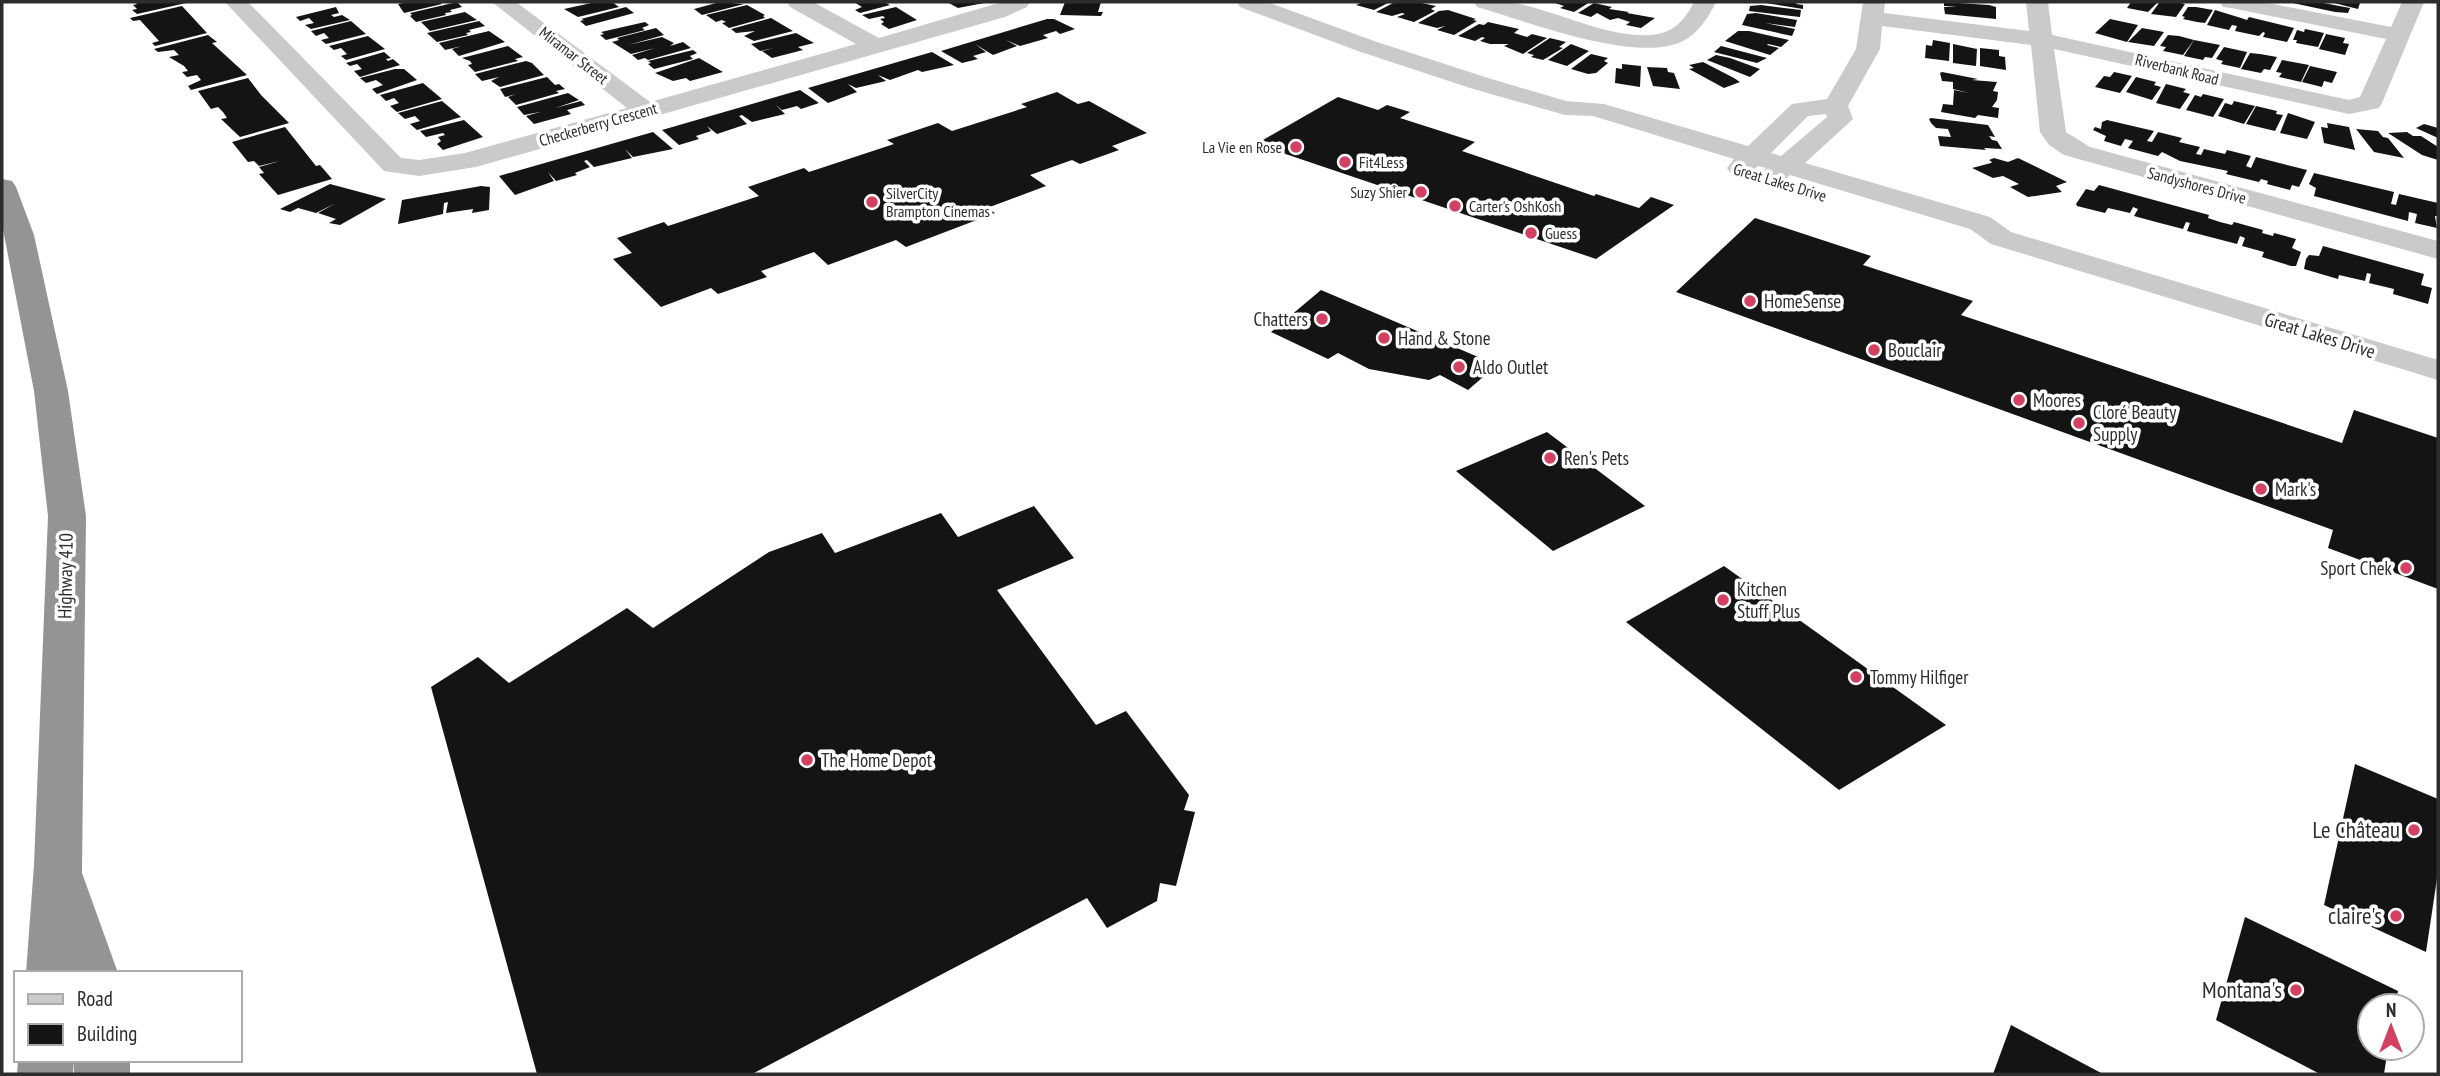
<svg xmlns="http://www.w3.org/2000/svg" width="2440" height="1076" font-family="'PT Sans Narrow',sans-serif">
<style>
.building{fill:#141414}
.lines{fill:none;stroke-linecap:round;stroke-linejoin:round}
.minor{fill:#cacaca;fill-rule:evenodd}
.highway{fill:#949494;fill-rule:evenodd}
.poi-dot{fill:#d24062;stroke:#fff;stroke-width:2.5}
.labels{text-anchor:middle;stroke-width:7;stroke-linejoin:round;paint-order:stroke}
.far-street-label{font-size:16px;fill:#2d2d2d;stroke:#fff}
.far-poi-label{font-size:16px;fill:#2d2d2d;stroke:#fff;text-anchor:start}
.poi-label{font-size:19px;fill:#2d2d2d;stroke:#fff;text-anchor:start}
.street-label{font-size:19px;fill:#2d2d2d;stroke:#fff}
.near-poi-label{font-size:23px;fill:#2d2d2d;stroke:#fff;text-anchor:end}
</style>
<rect width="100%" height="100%" fill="#fff"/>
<!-- building -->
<g class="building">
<polygon points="135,2 186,2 186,3 137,14 132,10 137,9 133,5 137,4"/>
<polygon points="409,2 439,2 442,4 404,13 398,4"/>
<polygon points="457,2 462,7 450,10 452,12 445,13 446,15 416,22 410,16 412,15 410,13"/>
<polygon points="596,2 612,2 619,7 578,17 564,9"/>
<polygon points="720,2 744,4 702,15 694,9"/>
<polygon points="854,2 884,2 890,5 860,13 855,10 862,7"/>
<polygon points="947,2 984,2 984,3 958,8"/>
<polygon points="1065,2 1101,2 1098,12 1103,12 1101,16 1060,15"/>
<polygon points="1363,2 1390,2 1374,10 1356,5"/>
<polygon points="1395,2 1417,2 1436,6 1431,9 1435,11 1414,22 1397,17 1405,14 1402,13 1392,16 1376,12"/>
<polygon points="1552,2 1590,2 1574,12 1560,8 1564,6"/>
<polygon points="1759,2 1797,2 1796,4 1803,5 1803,9"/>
<polygon points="1944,2 1989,5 1996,7 1996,19 1945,14 1944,7 1957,7 1944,6"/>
<polygon points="2131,2 2158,2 2148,12 2127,8"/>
<polygon points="2166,2 2176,2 2185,4 2176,17 2151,14 2159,3"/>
<polygon points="2288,2 2318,2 2350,8 2348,13 2335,12"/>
<polygon points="2330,2 2352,2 2360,3 2358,9"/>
<polygon points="1594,3 1612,7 1609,9 1629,12 1627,13 1655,18 1641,28 1626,25 1630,22 1618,18 1610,20 1597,13 1591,17 1578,13"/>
<polygon points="747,5 765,15 763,16 765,18 729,28 722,23 726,22 722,20 716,22 706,15"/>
<polygon points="1761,5 1801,10 1800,17 1749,11 1750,6"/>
<polygon points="182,6 207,33 155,46 152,43 159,41 140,20 133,21 130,18"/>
<polygon points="336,7 339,13 331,15 334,17 342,15 350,20 311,29 305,25 314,23 309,18 300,21 296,17"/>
<polygon points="626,7 634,13 586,26 580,21 584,20 581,19"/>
<polygon points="896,7 917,20 889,29 881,24 884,22 880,19 885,18 883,16 869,19 862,15"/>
<polygon points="2188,7 2196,7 2213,10 2205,23 2197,22 2183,19 2185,17 2182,16"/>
<polygon points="1448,10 1476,19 1473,20 1477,21 1454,35 1437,30 1445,26 1437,28 1418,23 1439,11"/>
<polygon points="2215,10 2241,18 2247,20 2249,17 2294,28 2287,42 2263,37 2265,33 2263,32 2259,36 2235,31 2237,26 2232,25 2229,30 2207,25"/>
<polygon points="465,12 477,20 430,31 421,22"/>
<polygon points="1756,13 1797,20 1795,27 1765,23 1795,29 1792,36 1742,25 1747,14"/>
<polygon points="771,18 793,31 754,41 744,36 755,31 736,33 731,29"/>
<polygon points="1047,19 1054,19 1075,29 1060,34 1056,31 1043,35 1048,38 1020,46 1006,40 1017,46 993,55 975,44 986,52 973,56 978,59 962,63 941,51"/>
<polygon points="2110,19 2138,25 2127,42 2095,33"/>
<polygon points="351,21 366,34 326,44 321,40 329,38 324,33 316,36 311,31"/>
<polygon points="479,21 485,26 469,30 471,32 466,33 468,35 437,42 427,33"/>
<polygon points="645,22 649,25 642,28 645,30 606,40 600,35 604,34 601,32"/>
<polygon points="1488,22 1519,29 1514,33 1527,37 1532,34 1547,38 1523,54 1504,46 1509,44 1490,44 1480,41 1485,38 1482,37 1475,41 1458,36 1479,24 1484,25"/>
<polygon points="656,28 664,35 628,45 662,37 674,43 670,46 683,42 691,48 648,60 645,58 638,60 632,55 655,48 631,54 612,42 619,40 617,38"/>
<polygon points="2142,28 2164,32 2154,46 2128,42"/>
<polygon points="2305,29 2324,33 2318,47 2296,43 2297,40 2293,40 2297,30 2304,32"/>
<polygon points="489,31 505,42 459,56 452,49 462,46 445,50 439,43"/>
<polygon points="1738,31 1749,31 1789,40 1781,47 1768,44 1767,45 1779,48 1770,55 1725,41"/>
<polygon points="796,33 814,43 798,47 803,50 772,58 762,51 774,48 760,51 751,44"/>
<polygon points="2326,34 2345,38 2343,43 2349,44 2345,55 2319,49"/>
<polygon points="208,35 217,42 212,43 247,75 191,90 188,86 201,80 197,75 187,77 182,72 188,71 184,66 169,57 179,55 174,50 158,52 154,49"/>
<polygon points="2168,35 2179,36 2194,40 2183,55 2163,51 2166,47 2160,46"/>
<polygon points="368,36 385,49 346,60 341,56 347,54 341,48 334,50 329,46"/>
<polygon points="1550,38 1566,42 1559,47 1563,48 1543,60 1531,57 1534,55 1527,53"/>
<polygon points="1933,40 1950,43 1949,61 1925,58 1926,45 1932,46"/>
<polygon points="2194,40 2220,45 2212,58 2205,57 2203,60 2184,56"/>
<polygon points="1571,44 1589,51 1567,66 1548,60"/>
<polygon points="1953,44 1977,49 1976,66 1953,63"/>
<polygon points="508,46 523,57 515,59 518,61 475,72 468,65 472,64 470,61 462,58"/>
<polygon points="1721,46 1767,58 1757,63 1714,52"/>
<polygon points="2224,47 2247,52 2240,68 2221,64 2223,61 2216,59"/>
<polygon points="1980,48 1999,50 1999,56 2005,57 2006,70 1980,66"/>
<polygon points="693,50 697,53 690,56 693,59 654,69 648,64 651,63 648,61"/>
<polygon points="384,52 391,58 386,59 388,61 393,59 400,65 360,77 354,71 362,69 357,64 350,66 346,63"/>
<polygon points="932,52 954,65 922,72 918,70 890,80 878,75 886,81 856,88 848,84 857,92 828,103 808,88"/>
<polygon points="2250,53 2260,54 2277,57 2270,70 2264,69 2261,73 2241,69"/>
<polygon points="1591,54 1608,58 1604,61 1608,63 1596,73 1588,74 1571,69"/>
<polygon points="1716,55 1730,58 1760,69 1750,77 1707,60"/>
<polygon points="699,58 723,72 690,81 686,78 673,81 655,73"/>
<polygon points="2282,60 2309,65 2301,82 2279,77 2282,73 2276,72"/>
<polygon points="526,61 532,63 544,75 500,87 491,81 499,77 482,81 475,74"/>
<polygon points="1703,62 1734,78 1740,82 1724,88 1689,69 1694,68 1689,65"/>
<polygon points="1622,64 1641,66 1640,87 1615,83 1616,68 1622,69"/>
<polygon points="2310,66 2337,72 2332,83 2324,81 2322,87 2302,82"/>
<polygon points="1647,67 1667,68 1668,72 1674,73 1680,89 1653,86"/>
<polygon points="395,69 404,69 417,80 377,94 372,89 383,85 376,80 366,83 360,78"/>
<polygon points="1942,72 1978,79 1972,80 1997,82 1993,91 1998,92 1997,100 1992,107 1999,108 1998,118 1978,115 1975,118 1941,112 1943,104 1953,105 1954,90 1969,93 1953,89 1953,82 1942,81 1940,73"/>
<polygon points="2114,72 2132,76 2120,93 2095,87 2104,76 2110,77"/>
<polygon points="547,77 555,85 559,84 565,89 556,91 559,93 516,105 508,97 516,94 505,97 500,89"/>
<polygon points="2136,77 2156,82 2154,85 2161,87 2152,100 2126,92"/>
<polygon points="248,78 261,95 289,123 240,137 221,119 227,118 223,112 218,107 211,109 198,91"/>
<polygon points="423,83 442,99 397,112 390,106 399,103 394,98 386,101 380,95"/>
<polygon points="2166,84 2186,89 2183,92 2190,94 2180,109 2156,103"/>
<polygon points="800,90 819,103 801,109 797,106 782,110 776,105 785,114 752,122 742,115 739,116 747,124 717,134 707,126 711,131 696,136 699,139 679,145 662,130"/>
<polygon points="1057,92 1078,104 1089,101 1147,133 1112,146 1119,150 1080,164 1072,160 1030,175 1046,186 987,208 995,213 906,247 896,240 828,265 814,252 761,271 767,277 718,294 711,288 661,307 613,259 632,253 617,238 664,222 668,226 759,196 748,187 804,168 809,172 894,144 887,140 938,123 952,131 1027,107 1021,104"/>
<polygon points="568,93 579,100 555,108 581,101 585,105 567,110 571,114 534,124 526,116 540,112 524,115 517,107"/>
<polygon points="2203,94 2224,99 2213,117 2186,110 2195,95 2201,97"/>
<polygon points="1338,97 1378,110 1387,105 1410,112 1400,118 1475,142 1462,151 1594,196 1596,194 1639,208 1651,197 1674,205 1596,259 1256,144"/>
<polygon points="442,101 461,117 417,130 410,124 420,121 415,116 405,119 398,113"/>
<polygon points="2234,101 2255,106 2244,124 2218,116 2225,103 2232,105"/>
<polygon points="2256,106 2277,111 2276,114 2283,115 2275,131 2246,124"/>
<polygon points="2288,113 2315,122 2307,139 2280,133"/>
<polygon points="1931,118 1988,125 1995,137 1989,136 1992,140 1997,141 2002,149 1984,148 1986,150 1940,146 1938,136 1951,137 1948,129 1936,128 1931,123 1929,119"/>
<polygon points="464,120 483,137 443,150 437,144 441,141 438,137 445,135 443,133 426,137 420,131"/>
<polygon points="2107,120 2154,131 2147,141 2152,142 2158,132 2182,138 2179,142 2200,147 2196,154 2201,155 2204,149 2225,154 2227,150 2251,156 2246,166 2251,168 2256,157 2307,170 2299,187 2292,185 2290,190 2267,184 2268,181 2261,179 2259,182 2226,174 2228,171 2180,161 2162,152 2158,156 2128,148 2133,141 2125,139 2121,146 2104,141 2106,136 2093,130 2095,127 2101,129 2102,122"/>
<polygon points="2327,123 2349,127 2355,150 2324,143 2321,127 2328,128"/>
<polygon points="2424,124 2438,128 2438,138 2416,128"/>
<polygon points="285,127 316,166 320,165 332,179 278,195 259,174 264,173 259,167 280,161 259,166 254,161 248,162 232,142"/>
<polygon points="2356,129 2378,131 2383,137 2388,138 2404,158 2374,152"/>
<polygon points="653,132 673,149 633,157 625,149 632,158 594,167 587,160 584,161 590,167 575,173 577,175 556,181 548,172 554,181 515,195 499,176"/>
<polygon points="2388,133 2407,132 2413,136 2421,136 2438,147 2438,160 2422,155"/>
<polygon points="1994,158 2008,162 2018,158 2067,182 2056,186 2062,192 2028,197 2010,187 2019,184 2003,176 1993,178 1972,168 1991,163 1992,162 1989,160"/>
<polygon points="2314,173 2394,192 2391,204 2396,205 2399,194 2438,203 2438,216 2435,216 2437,228 2415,223 2417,214 2409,212 2408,221 2314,196 2316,188 2309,184"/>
<polygon points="330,184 386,199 340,225 329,223 336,219 318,213 336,203 316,213 298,208 290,212 280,209"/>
<polygon points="2099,185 2209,215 2208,218 2220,222 2232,225 2234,222 2263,230 2262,233 2273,236 2274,233 2296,239 2292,248 2301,252 2296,266 2291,266 2262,257 2264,252 2242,246 2245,238 2240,236 2237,244 2187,231 2190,223 2186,222 2183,229 2156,222 2134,216 2138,209 2133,207 2130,213 2108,208 2105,213 2077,206 2076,204 2086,189 2094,191"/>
<polygon points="481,186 490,187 489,210 472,213 473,209 446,213 448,202 444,203 443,214 398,224 402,200"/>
<polygon points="1755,218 1871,256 1863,265 1973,301 1961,315 2342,443 2354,410 2438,438 2438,589 2328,548 2333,530 1676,292"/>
<polygon points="2323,246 2424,274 2421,285 2432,288 2428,304 2393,294 2394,289 2369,283 2371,274 2367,273 2365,281 2339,275 2338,279 2304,269 2306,259 2309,255 2319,256"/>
<polygon points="1321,290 1497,365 1468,390 1440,375 1429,380 1369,369 1338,353 1328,359 1271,332"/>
<polygon points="1547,432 1645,506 1553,551 1456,471"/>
<polygon points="1034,506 1074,558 997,590 1096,725 1126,711 1189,795 1184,810 1195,812 1176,886 1160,883 1157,901 1107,928 1087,898 752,1074 537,1074 431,687 478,657 509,683 627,608 653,628 769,552 822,533 835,553 941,513 958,537"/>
<polygon points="1724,566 1946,725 1839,790 1626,622"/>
<polygon points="2355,764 2438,799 2438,872 2426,952 2324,905"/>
<polygon points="2245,917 2398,991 2395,1006 2370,1006 2370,1048 2388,1048 2384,1074 2320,1074 2216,1020"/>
<polygon points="2011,1025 2103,1074 1993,1074"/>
</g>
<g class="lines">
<!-- minor -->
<g class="minor">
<polygon points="225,2 248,2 401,158 419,160 465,153 627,108 492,2 516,2 650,102 856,44 790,7 787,2 813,2 879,38 1002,2 1030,2 1027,7 1005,17 476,167 419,176 384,171"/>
<path d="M1237 2H1267L1374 41 1488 78 1566 101 1604 104 1748 146 1792 104 1827 99 1856 49 1863 2H1885L1884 13 2029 31 2026 2H2048L2052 35 2349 100 2360 97 2386 39 2231 8 2223 7 2220 2H2263L2391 27 2402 2H2424L2382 103 2379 108 2349 114 2054 49 2066 132 2090 147 2438 241V259L2064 155 2049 145 2040 132 2031 45 1882 26 1880 49 1848 106 1853 119 1805 163 1990 217 2011 232 2438 360V380L1991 244 1970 229 1790 175C1781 183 1775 186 1762 183L1758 177 1766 168 1758 166C1749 174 1743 177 1731 174L1727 168 1734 159 1593 116 1565 115 1470 88 1358 51 1240 7ZM1826 114 1827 117 1781 156 1771 153 1808 116Z"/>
<path d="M1474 2C1484 2 1496 1 1507 2 1550 6 1621 47 1665 32 1679 27 1688 14 1694 2H1716C1708 18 1698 34 1681 42 1634 63 1526 21 1477 7Z"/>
</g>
<!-- highway -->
<g class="highway">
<polygon points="2,179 12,181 16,187 34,235 68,391 86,516 82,873 118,973 26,973 34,865 48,516 34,391 2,224"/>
<polygon points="18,1060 74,1060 73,1074 17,1074"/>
<rect x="74" y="1060" width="56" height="14"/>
</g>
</g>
<!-- markers -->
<g class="poi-dot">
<circle cx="1296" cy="147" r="7"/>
<circle cx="1345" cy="162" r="7"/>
<circle cx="1421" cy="192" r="7"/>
<circle cx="872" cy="202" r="7"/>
<circle cx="1455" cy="206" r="7"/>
<circle cx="1531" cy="233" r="7"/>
<circle cx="1750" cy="301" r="7"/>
<circle cx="1322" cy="319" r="7"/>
<circle cx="1384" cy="338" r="7"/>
<circle cx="1874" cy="350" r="7"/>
<circle cx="1459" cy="367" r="7"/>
<circle cx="2019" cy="400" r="7"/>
<circle cx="2079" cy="423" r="7"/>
<circle cx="1550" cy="458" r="7"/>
<circle cx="2261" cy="489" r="7"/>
<circle cx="2406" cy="568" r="7"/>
<circle cx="1723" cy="600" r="7"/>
<circle cx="1856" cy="677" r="7"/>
<circle cx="807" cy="760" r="7"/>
<circle cx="2414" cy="830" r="7"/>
<circle cx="2396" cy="916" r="7"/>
<circle cx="2296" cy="990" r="7"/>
</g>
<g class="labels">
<!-- far-street labels -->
<g class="far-street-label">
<text transform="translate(574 55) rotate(38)" y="6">Miramar Street</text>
<text transform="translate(2177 69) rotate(14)" y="6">Riverbank Road</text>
<text transform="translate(598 124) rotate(-16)" y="6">Checkerberry Crescent</text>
<text transform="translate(1780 182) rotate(17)" y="6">Great Lakes Drive</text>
<text transform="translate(2197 185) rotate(15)" y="6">Sandyshores Drive</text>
</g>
<!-- far-poi labels -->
<g class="far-poi-label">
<text x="1282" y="153" text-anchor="end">La Vie en Rose</text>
<text x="1359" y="168">Fit4Less</text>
<text x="1407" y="198" text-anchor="end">Suzy Shier</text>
<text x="886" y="199">SilverCity<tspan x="886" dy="18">Brampton Cinemas</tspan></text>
<text x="1469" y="212">Carter's OshKosh</text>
<text x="1545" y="239">Guess</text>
</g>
<!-- poi labels -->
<g class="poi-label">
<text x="1764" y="308">HomeSense</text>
<text x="1308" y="326" text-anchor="end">Chatters</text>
<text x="1398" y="345">Hand &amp; Stone</text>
<text x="1888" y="357">Bouclair</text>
<text x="1473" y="374">Aldo Outlet</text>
<text x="2033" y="407">Moores</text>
<text x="2093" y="419">Cloré Beauty<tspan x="2093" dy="22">Supply</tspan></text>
<text x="1564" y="465">Ren's Pets</text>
<text x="2275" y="496">Mark's</text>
<text x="2392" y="575" text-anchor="end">Sport Chek</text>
<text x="1737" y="596">Kitchen<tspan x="1737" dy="22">Stuff Plus</tspan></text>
<text x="1870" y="684">Tommy Hilfiger</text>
<text x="821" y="767">The Home Depot</text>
</g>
<!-- street labels -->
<g class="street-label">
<text transform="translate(2320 335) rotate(17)" y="7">Great Lakes Drive</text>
<text transform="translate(65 576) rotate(-89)" y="7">Highway 410</text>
</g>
<!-- near-poi labels -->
<g class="near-poi-label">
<text x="2400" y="838">Le Château</text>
<text x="2382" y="924">claire's</text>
<text x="2282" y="998">Montana's</text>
</g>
</g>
<!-- border -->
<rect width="2440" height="1076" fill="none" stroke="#2d2d2d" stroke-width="7"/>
<!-- legend -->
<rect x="14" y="971" width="228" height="91" fill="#ffffff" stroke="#ababab" stroke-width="2"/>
<rect x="28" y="994" width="35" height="10" fill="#cacaca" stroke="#ababab" stroke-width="2"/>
<text x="77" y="1006" font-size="21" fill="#2d2d2d">Road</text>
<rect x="28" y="1024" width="35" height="21" fill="#141414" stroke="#ababab" stroke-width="2"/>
<text x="77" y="1041" font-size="21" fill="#2d2d2d">Building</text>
<!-- north arrow -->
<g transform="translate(2391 1027)"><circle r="33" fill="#ffffff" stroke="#ababab" stroke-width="2"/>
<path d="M0-5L12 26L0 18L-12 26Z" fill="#d24062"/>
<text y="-10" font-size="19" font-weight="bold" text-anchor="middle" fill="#2d2d2d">N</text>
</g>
</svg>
